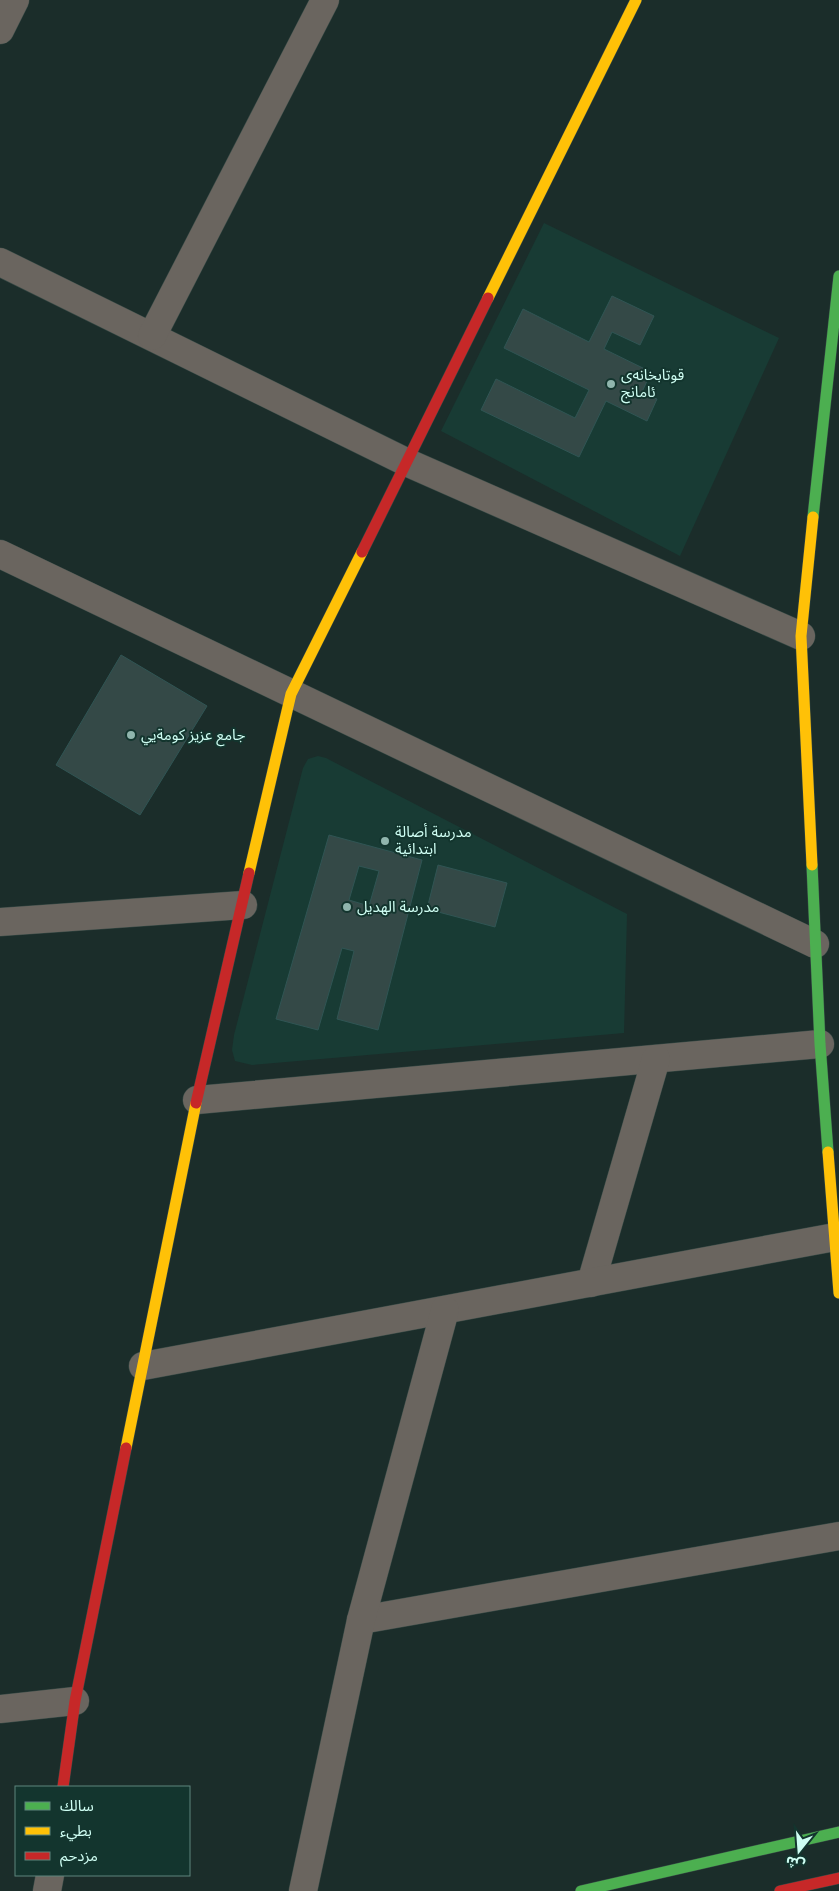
<svg xmlns="http://www.w3.org/2000/svg" width="839" height="1891" font-family="Mulish,'Noto Sans Arabic',sans-serif">
<style>
.built{fill:#183b34}
.building{fill:#344947;stroke:#305554;fill-rule:evenodd}
.lines{fill:none;stroke-linecap:round;stroke-linejoin:round}
.street-casing{stroke:#364945;stroke-width:29}
.fast-casing{stroke:#364945;stroke-width:12}
.slow-casing{stroke:#364945;stroke-width:12}
.jam-casing{stroke:#364945;stroke-width:12}
.street{stroke:#6a655f;stroke-width:28}
.fast{stroke:#4caf50;stroke-width:11}
.slow{stroke:#ffc107;stroke-width:11}
.jam{stroke:#c62828;stroke-width:11}
.poi-dot{fill:#90b5ad;stroke:#13352e;stroke-width:2}
.labels{text-anchor:middle;stroke-width:4;stroke-linejoin:round;paint-order:stroke}
.poi-label{font-size:15px;fill:#cffef3;stroke:#13352e;text-anchor:start}
</style>
<rect width="100%" height="100%" fill="#1b2d2a"/>
<!-- built -->
<g class="built">
<polygon points="544,223 779,338 680,556 441,431"/>
<polygon points="318,756 326,758 627,914 624,1033 252,1065 235,1061 232,1050 234,1035 303,768 308,759"/>
</g>
<!-- building -->
<g class="building">
<polygon points="612,296 654,316 640,345 612,332 604,349 651,372 642,392 657,399 647,421 606,401 579,457 481,410 496,379 575,418 589,390 504,348 523,309 589,342"/>
<polygon points="121,655 207,706 140,815 56,765"/>
<path d="M329 835 422 860 378 1030 337 1019 354 951 342 948 318 1030 276 1019ZM359 866 379 871 369 906 349 900Z"/>
<polygon points="438,865 507,883 495,927 427,909"/>
</g>
<g class="lines">
<!-- street casing -->
<g class="street-casing">
<g id="street">
<polyline points="0,30 15,0"/>
<polyline points="0,262 406,462 801,636"/>
<polyline points="152,336 325,0"/>
<polyline points="0,554 815,944"/>
<polyline points="0,922 243,905"/>
<polyline points="197,1100 820,1044"/>
<polyline points="591,1283 656,1059"/>
<polyline points="143,1366 835,1237"/>
<polyline points="361,1620 839,1536"/>
<polyline points="0,1709 75,1701"/>
<polyline points="47,1891 50,1875"/>
<polyline points="303,1891 361,1620 445,1310"/>
</g>
</g>
<!-- fast casing -->
<g class="fast-casing">
<g id="fast">
<polyline points="813,517 839,276"/>
<polyline points="812,865 820,1044 828,1152"/>
<polyline points="581,1891 839,1832"/>
</g>
</g>
<!-- slow casing -->
<g class="slow-casing">
<g id="slow">
<polyline points="488,298 636,0"/>
<polyline points="812,865 801,636 813,517"/>
<polyline points="249,873 291,694 362,552"/>
<polyline points="828,1152 839,1293"/>
<polyline points="126,1448 196,1103"/>
</g>
</g>
<!-- jam casing -->
<g class="jam-casing">
<g id="jam">
<polyline points="362,552 488,298"/>
<polyline points="196,1103 249,873"/>
<polyline points="63,1787 75,1701 126,1448"/>
<polyline points="780,1891 839,1878"/>
</g>
</g>
<!-- street -->
<use href="#street" class="street"/>
<!-- fast -->
<use href="#fast" class="fast"/>
<!-- slow -->
<use href="#slow" class="slow"/>
<!-- jam -->
<use href="#jam" class="jam"/>
</g>
<!-- markers -->
<g class="poi-dot">
<circle cx="611" cy="384" r="5"/>
<circle cx="131" cy="735" r="5"/>
<circle cx="385" cy="841" r="5"/>
<circle cx="347" cy="907" r="5"/>
</g>
<g class="labels">
<!-- poi labels -->
<g class="poi-label">
<text x="621" y="380">قوتابخانەى<tspan x="621" dy="17">ئامانج</tspan></text>
<text x="141" y="740">جامع عزيز كومةيي</text>
<text x="395" y="837">مدرسة أصالة<tspan x="395" dy="17">ابتدائية</tspan></text>
<text x="357" y="912">مدرسة الهديل</text>
</g>
</g>
<!-- legend -->
<rect x="15" y="1786" width="175" height="90" fill="#13352e" stroke="#5e857d"/>
<rect x="25" y="1802" width="25" height="8" fill="#4caf50" stroke="#5e857d"/>
<text x="60" y="1811" font-size="15" fill="#cffef3">سالك</text>
<rect x="25" y="1827" width="25" height="8" fill="#ffc107" stroke="#5e857d"/>
<text x="60" y="1836" font-size="15" fill="#cffef3">بطيء</text>
<rect x="25" y="1852" width="25" height="8" fill="#c62828" stroke="#5e857d"/>
<text x="60" y="1861" font-size="15" fill="#cffef3">مزدحم</text>
<!-- north arrow -->
<g transform="translate(799 1851) rotate(197)" stroke="#13352e" stroke-width="4" paint-order="stroke">
<path d="M0-4L9 19L0 12L-9 19Z" fill="#cffef3"/>
<text y="-8" font-size="14" font-weight="bold" text-anchor="middle" fill="#cffef3">ش</text>
</g>
</svg>
